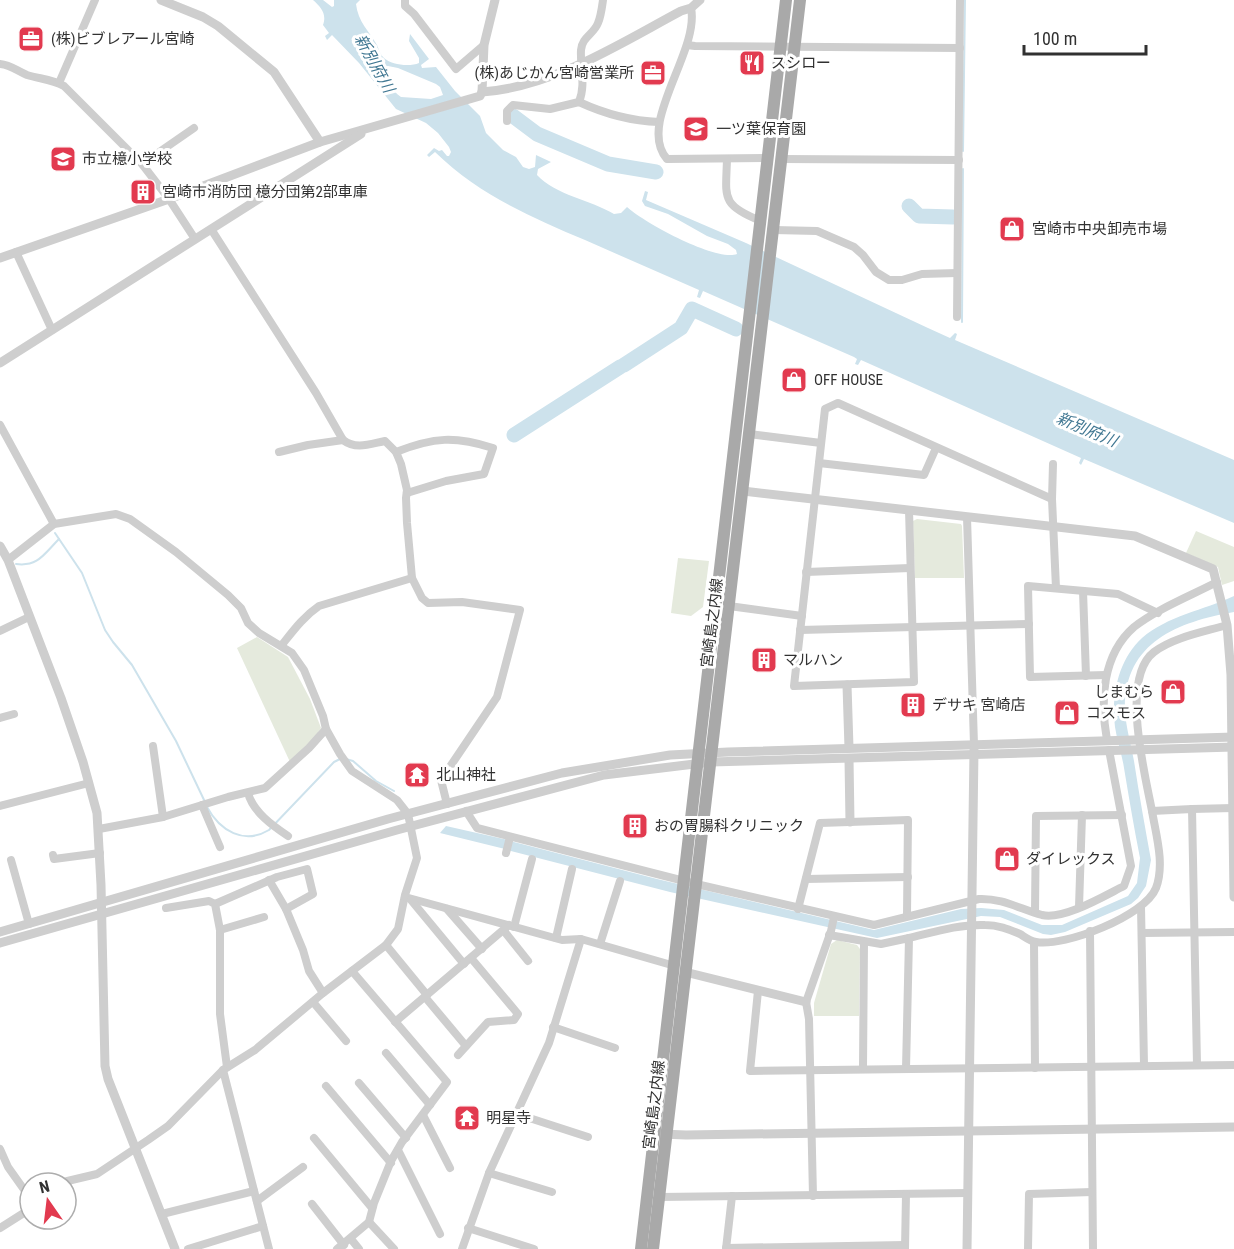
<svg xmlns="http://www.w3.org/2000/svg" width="1234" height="1249" font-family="'Roboto Condensed','Noto Sans JP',sans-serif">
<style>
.green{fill:#e5eadd}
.water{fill:#cde2ec;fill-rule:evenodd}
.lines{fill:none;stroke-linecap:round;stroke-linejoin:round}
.stream{stroke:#cde2ec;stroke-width:2}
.river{stroke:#cde2ec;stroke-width:15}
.minor{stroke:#cecece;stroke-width:8}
.tertiary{stroke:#cecece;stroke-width:9}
.primary{stroke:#a9a9a9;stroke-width:12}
.labels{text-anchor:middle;stroke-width:6;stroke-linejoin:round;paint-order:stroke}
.poi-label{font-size:15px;fill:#313131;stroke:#fff;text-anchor:start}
.street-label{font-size:15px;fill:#313131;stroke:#fff}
.water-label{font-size:16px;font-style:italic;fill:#407792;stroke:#fff}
</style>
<rect width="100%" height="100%" fill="#fff"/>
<!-- green -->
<g class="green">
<polygon points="917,519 961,524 962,526 964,578 915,578 913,521"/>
<polygon points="1196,531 1234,547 1234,581 1222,585 1218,567 1186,553"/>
<polygon points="678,558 709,561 703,607 691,616 671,613"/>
<polygon points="257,637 288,657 310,699 321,728 313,740 290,762 237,648"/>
<polygon points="837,940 857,945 860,949 859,1016 814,1016 814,1003 831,944"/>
</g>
<!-- water -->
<g class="water">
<path d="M313 0H323L332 7 334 6V0H360L356 4C358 22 369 31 377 45 379 50 380 54 384 58 391 65 410 67 419 63V58L409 41 410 34 429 59 421 65 422 68 436 67 455 91 480 116 486 133 503 150 516 157 523 167 529 169 535 167 536 155 551 162 538 169 537 175C555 195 591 200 614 214L621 213 627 207C643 222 716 262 737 254L736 250 728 244 707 236 668 214 645 206 642 201 645 191 648 192 646 200 746 243 928 328 950 338 955 333 957 334 955 340 1234 460V523L1084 459 1081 465 1079 463 1081 458 861 360 858 365 855 364 857 359 854 357 703 291 700 298 697 297 699 290C661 273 623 257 585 240 530 217 478 194 435 152L429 157 427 155 434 148 439 151 442 150 447 156H449L451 152 449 147 438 133 426 123 396 109 359 63 332 35 327 40 325 36 329 33 323 25C327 14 321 7 313 0ZM388 66 398 68 436 84 440 87 443 95 431 99 401 97C391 90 385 79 385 67Z"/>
<path d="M1234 596V612C1177 622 1123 643 1125 711 1126 728 1131 744 1134 761 1139 794 1145 827 1151 860L1146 886 1138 898 1131 904 1065 932 1051 935 1043 934 1000 917 981 916 877 938 670 892 507 850 510 841 657 879 874 930 961 909 981 908 1004 910 1042 925H1062L1128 896 1137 883 1140 858C1134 828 1129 798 1124 768 1122 754 1117 741 1115 727 1111 696 1118 660 1142 638 1167 616 1204 610 1234 596Z"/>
<polygon points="446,826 508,840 505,849 440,833"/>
</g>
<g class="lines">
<!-- stream -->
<g class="stream">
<polyline points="963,151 965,0"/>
<polyline points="962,322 963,169"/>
<polyline points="55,533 82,573 105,630 113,642 132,665 176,741 205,802"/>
<path d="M16 564C38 567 44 554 59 539"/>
<polyline points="346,759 353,761 376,781 394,791"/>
<path d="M207 807C220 831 244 845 269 830L334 762 340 759"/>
</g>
<!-- river -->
<g class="river">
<polyline points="513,116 537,134 608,164 656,172"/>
<polyline points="909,206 919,216 953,217"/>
<polyline points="624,365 681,328 692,309 736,329"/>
<polyline points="514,435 620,367"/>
</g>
<!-- minor -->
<g class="minor">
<polyline points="405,0 405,6 414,14 456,69 484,45"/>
<path d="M603 0C602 7 601 16 598 23 594 34 582 37 581 50 580 68 586 85 579 102 605 114 630 121 659 122"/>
<path d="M691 8C700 51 636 124 667 159L767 158"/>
<polyline points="687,45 695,46 960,48"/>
<path d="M0 64C11 65 17 71 27 75 40 79 52 79 64 86L142 164 169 199 195 239"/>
<polyline points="59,83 95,0"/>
<polyline points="507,121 507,111 513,105 550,109 579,102"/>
<path d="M727 159C726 197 720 205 761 221"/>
<polyline points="782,159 959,160"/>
<polyline points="142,164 194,128"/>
<path d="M211 229 316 393 343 440C356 450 370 444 385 441L396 452 401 464 407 490 406 498 407 523 412 578 422 598 428 603 462 602 520 610 497 697 441 780 447 804"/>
<polyline points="774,230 817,231 854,247 863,255 876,272 889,280 902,280 922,274 957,273"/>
<polyline points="16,252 52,330"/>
<polyline points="957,317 960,0"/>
<polyline points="0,425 54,524"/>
<polyline points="749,434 821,443"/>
<polyline points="279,452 308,445 343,440"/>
<path d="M396 452C434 437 455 436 493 448L484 474 446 481 407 493"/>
<polyline points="819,463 924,475 936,448"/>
<polyline points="1052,499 1053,464"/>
<polyline points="909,510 914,682 794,686 825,409 838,403 1052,499 1056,588"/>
<polyline points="967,517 974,745"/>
<polyline points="8,560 54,524 116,514 130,519 176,552 228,595 241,608 248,623 259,633 292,653 304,670 323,716 326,729 340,754 352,771 397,800 408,814 417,858 405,895 398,929 386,945 323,993 255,1050 223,1070 168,1126 148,1140 97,1174 59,1183"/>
<polyline points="806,572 910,568"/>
<polyline points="1083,591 1086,676"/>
<polyline points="729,606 802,616"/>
<polyline points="800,630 1029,624"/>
<polyline points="0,631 29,617"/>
<path d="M281 646C293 631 303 617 319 606L412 578"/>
<polyline points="1106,675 1030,677 1028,586 1118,594 1158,613"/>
<polyline points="0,718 14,714"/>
<path d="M1107 740C1100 701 1102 655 1134 627 1155 610 1192 595 1217 582"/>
<polyline points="153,746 163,817"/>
<path d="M248 793C253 812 273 826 288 836"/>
<polyline points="202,805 220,847"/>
<polyline points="0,806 89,783"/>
<polyline points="1192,809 1233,808"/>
<path d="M466 811 477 828 696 884 874 925 979 899C1002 898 1020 909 1042 915 1064 920 1104 896 1124 886L1131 866 1109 750"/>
<polyline points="99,829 163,817 228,797 265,788 309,748 326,729"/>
<polyline points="506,853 510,837"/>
<polyline points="53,855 54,859 100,853"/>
<polyline points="11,860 29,924"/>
<polyline points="806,879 908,877"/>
<polyline points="269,880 286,909 303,950 309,971 323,993"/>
<polyline points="405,897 562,940 581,939 675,966"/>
<polyline points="411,900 464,964"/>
<polyline points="215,904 277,877 307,869 313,894 286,909"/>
<polyline points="1079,907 1082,815"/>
<polyline points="1141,907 1144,1065"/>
<polyline points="166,908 209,901 215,904 220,930 220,1014 227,1067"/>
<polyline points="447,909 482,949"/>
<polyline points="798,909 820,823 908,820 907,915"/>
<polyline points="1035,911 1036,816 1122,815"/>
<polyline points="514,927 532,859"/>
<polyline points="220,930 264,917"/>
<polyline points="504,931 528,961"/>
<polyline points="1090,931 1093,1249"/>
<polyline points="1142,933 1234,932"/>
<polyline points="829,935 881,944 909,938 906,1069"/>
<polyline points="556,938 572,869"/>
<path d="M909 938C934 932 959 924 985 925 998 925 1008 929 1020 934 1025 937 1030 941 1036 942 1065 947 1145 916 1156 888 1165 864 1156 835 1152 811"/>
<polyline points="1034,942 1035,1068"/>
<polyline points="600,944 620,881"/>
<polyline points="386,945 427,995"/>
<polyline points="758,991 750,1071 1234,1065"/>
<polyline points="425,997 466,1046"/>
<polyline points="313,1002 346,1041"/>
<polyline points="395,1022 509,925"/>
<polyline points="553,1027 615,1048"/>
<polyline points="386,1053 430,1105"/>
<polyline points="458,1055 488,1022 514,1020 518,1014 471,958"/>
<path d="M1197 1065 1192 809 1152 811C1145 774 1120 678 1154 652 1174 637 1204 632 1227 625"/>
<polyline points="863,1068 864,942"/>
<polyline points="223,1070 269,1249"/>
<polyline points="359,1083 406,1138"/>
<polyline points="326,1086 391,1163"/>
<polyline points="517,1114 588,1137"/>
<polyline points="423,1115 450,1168"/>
<polyline points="314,1138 372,1208"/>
<polyline points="0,1149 8,1167 30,1198"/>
<polyline points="398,1150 440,1234"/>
<polyline points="489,1173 552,1192"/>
<polyline points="813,1196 809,1019 806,1002 831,931 834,917"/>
<polyline points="659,1197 968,1193"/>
<polyline points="257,1201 303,1167"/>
<polyline points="312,1204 344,1245"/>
<polyline points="162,1214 254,1191"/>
<polyline points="369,1222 394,1249"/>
<polyline points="0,1228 30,1209"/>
<polyline points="468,1228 534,1249"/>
<polyline points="351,1239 359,1249"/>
<polyline points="726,1248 905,1245"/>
<polyline points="188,1249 263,1226"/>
<polyline points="337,1249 369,1222 374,1203 391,1161 402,1142 447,1082 352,971"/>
<polyline points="462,1249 489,1173 549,1043 581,939"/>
<polyline points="726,1249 732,1196"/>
<polyline points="905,1249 906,1194"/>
<polyline points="1028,1249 1029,1194 1092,1192"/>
</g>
<!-- tertiary -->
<g class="tertiary">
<polyline points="161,0 203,17 218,26 274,72 320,142"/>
<polyline points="482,92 484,45 495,0"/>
<path d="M0 258 169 199 320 142 480 96 482 92C553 87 619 44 681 11L691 8 700 0"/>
<polyline points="0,363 361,134"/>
<polyline points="743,491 1135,536 1213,569 1227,625 1231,675 1234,897"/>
<polyline points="0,546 8,560 61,698 83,762 97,813 101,885 105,1066 108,1079 175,1249"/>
<polyline points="847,685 849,748"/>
<polyline points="849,759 850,822"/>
<polyline points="0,932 388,819 562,773 670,755 728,752 1234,737"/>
<polyline points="0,943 397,830 604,775 711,762 1234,747"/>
<polyline points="685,972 806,1002"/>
<polyline points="661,1134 686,1135 1234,1127"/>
<polyline points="967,1249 974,750"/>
</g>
<!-- primary -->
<g class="primary">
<polyline points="641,1249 786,0"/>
<polyline points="653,1249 800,0"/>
</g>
</g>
<!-- icons -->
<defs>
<g id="office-square" transform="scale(1.35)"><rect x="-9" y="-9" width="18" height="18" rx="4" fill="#e23a4f" stroke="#fff"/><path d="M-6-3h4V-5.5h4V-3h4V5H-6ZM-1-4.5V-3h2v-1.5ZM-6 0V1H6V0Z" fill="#fff"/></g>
<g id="restaurant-square" transform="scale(1.35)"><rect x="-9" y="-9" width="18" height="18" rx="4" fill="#e23a4f" stroke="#fff"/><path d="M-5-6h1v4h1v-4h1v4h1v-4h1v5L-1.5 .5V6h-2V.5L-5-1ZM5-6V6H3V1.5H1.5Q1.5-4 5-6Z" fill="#fff"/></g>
<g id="school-square" transform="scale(1.35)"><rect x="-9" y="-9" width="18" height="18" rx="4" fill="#e23a4f" stroke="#fff"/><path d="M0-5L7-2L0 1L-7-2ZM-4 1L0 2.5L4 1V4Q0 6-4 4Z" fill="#fff"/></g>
<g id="building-square" transform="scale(1.35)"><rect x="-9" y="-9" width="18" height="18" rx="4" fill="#e23a4f" stroke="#fff"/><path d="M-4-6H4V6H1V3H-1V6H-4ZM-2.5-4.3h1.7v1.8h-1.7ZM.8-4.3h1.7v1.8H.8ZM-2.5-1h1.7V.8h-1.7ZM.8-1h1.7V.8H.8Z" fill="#fff"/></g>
<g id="shop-square" transform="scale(1.35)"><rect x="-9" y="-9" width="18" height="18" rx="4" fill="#e23a4f" stroke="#fff"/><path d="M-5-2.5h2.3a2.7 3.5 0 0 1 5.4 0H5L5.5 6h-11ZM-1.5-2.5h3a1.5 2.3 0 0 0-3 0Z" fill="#fff"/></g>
<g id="temple-square" transform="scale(1.35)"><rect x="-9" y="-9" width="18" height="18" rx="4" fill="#e23a4f" stroke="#fff"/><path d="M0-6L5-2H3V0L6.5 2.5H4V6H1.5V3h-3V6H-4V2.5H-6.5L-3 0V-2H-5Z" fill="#fff"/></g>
</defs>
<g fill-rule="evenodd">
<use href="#office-square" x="31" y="39"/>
<use href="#restaurant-square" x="752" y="63"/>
<use href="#office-square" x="653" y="73"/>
<use href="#school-square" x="696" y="129"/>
<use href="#school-square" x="63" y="159"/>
<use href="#building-square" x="143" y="192"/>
<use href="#shop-square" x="1012" y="229"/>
<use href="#shop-square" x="794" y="380"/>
<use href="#building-square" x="764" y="660"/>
<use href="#shop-square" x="1173" y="692"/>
<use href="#building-square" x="913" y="705"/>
<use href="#shop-square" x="1067" y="713"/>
<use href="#temple-square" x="417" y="775"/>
<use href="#building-square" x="635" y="826"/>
<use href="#shop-square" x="1007" y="859"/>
<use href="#temple-square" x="467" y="1118"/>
</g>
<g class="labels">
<!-- poi labels -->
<g class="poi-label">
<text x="51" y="44">(株)ビブレアール宮崎</text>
<text x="771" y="68">スシロー</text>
<text x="634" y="78" text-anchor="end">(株)あじかん宮崎営業所</text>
<text x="716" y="134">一ツ葉保育園</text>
<text x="82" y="164">市立檍小学校</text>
<text x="162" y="197">宮崎市消防団 檍分団第2部車庫</text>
<text x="1032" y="234">宮崎市中央卸売市場</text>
<text x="814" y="385">OFF HOUSE</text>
<text x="783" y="665">マルハン</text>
<text x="1154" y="697" text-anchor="end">しまむら</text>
<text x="932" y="710">デサキ 宮崎店</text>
<text x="1086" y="718">コスモス</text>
<text x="436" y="780">北山神社</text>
<text x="654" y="831">おの胃腸科クリニック</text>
<text x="1026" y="864">ダイレックス</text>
<text x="486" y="1123">明星寺</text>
</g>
<!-- street labels -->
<g class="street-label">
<text transform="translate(712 623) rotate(-83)" y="5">宮崎島之内線</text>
<text transform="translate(654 1105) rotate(-83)" y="5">宮崎島之内線</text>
</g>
<!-- water labels -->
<g class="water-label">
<text transform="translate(375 63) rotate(61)" y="6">新別府川</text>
<text transform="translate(1087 429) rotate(23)" y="6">新別府川</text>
</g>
</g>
<!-- north arrow -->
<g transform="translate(48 1201) rotate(346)"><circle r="28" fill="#ffffff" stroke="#adadad" stroke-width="1.5"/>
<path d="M0-4.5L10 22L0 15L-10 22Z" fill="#e23a4f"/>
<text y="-9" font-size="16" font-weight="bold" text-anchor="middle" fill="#313131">N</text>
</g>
<!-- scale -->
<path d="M1024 45v9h122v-9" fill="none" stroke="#313131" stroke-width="3"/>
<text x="1033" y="45" font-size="18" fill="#313131" stroke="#ffffff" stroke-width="4.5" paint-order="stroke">100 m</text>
</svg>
